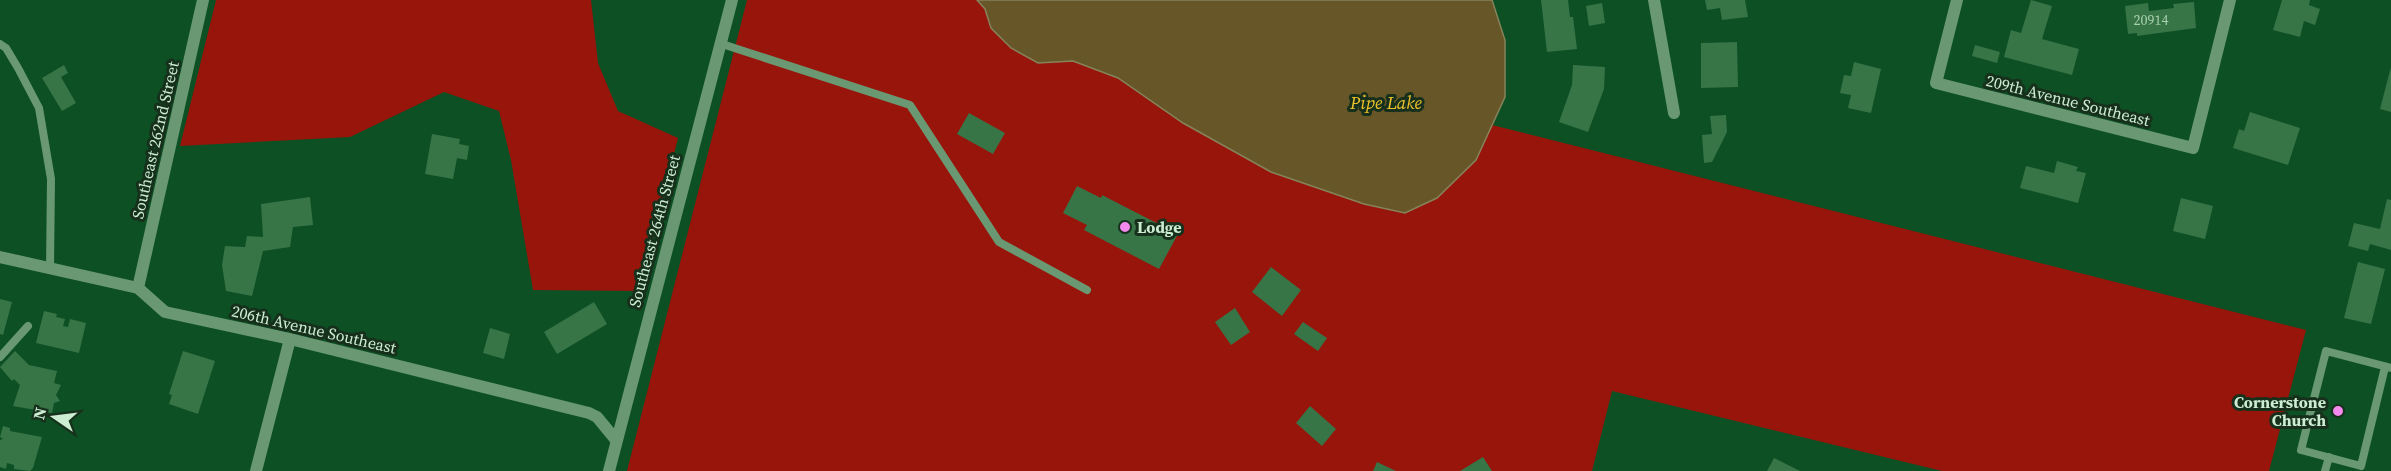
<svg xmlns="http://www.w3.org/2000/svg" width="2391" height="471" font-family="'Source Serif 4',serif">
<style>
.green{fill:#98150b}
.water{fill:#675628;stroke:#86835b;stroke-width:1.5}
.building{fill:#377446}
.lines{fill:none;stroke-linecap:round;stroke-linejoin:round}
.service{stroke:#699872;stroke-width:8}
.minor{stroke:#699872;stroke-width:12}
.poi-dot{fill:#f689ee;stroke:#16301c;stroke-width:2}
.labels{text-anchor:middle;stroke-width:6;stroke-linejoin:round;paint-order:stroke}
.number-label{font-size:14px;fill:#a8cfaf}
.street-label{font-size:16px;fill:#cdedd2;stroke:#16301c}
.poi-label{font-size:16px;font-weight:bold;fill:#cdedd2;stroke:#16301c;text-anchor:start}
.water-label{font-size:18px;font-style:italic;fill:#f0c22d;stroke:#16301c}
</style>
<rect width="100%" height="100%" fill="#0d5024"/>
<!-- green -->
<g class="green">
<polygon points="216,0 591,0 598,63 618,111 678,138 640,291 533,290 511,160 499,111 444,92 350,137 180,146"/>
<polygon points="747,0 977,0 985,9 991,28 1011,48 1038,63 1073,61 1118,78 1183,123 1271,172 1364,204 1405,213 1476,160 1492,125 2306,330 2269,471 1942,471 1612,391 1592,471 627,471"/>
</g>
<!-- water -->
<polygon class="water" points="977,0 1492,0 1505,40 1505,97 1476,160 1437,198 1405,213 1364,204 1271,172 1183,123 1118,78 1073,61 1038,63 1011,48 991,28 985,9"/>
<!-- building -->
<g class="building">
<polygon points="1541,0 1568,0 1570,17 1573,17 1577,49 1547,52"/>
<polygon points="1705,0 1745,0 1748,17 1722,20 1720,8 1707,10"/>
<polygon points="2031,0 2052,6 2042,39 2079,49 2072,75 2004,57 2011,30 2021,33"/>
<polygon points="2282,0 2310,0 2309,5 2320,9 2315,25 2304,21 2300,37 2273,30"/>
<polygon points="2194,2 2196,28 2137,36 2137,33 2128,34 2125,6 2148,3 2149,11 2174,8 2173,4"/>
<polygon points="1602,3 1605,23 1589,26 1586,6"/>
<polygon points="1737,42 1738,87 1701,88 1701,43"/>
<polygon points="1975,45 2000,52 1997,63 1972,56"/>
<polygon points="1854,62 1881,69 1871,113 1848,108 1851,95 1840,93 1844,75 1851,76"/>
<polygon points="64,65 68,73 61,77 76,103 62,111 42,78"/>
<polygon points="1573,65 1605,67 1604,89 1588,132 1559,122 1572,85"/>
<polygon points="2391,67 2391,112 2380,109"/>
<polygon points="2250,112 2300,128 2288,165 2233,148 2239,129 2244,131"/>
<polygon points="969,113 1005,133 993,154 957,134"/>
<polygon points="1726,115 1727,132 1712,162 1704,163 1702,135 1712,134 1710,116"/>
<polygon points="432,134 460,139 459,144 469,146 467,160 457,158 453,179 425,174"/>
<polygon points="2057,161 2078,167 2076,171 2086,173 2078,203 2020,188 2026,166 2054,173"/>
<polygon points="1077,186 1101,198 1102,195 1178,234 1159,269 1084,230 1087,225 1063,213"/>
<polygon points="310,197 313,225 293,227 290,247 263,251 252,296 226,291 222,265 225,246 245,247 247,236 263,237 261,204"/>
<polygon points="2181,198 2213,206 2205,239 2173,231"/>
<polygon points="2387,199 2391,200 2391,250 2370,244 2368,251 2348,246 2354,223 2380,229"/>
<polygon points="2358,262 2385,269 2371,324 2344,318"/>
<polygon points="1271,267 1301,290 1282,316 1252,292"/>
<polygon points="0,299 12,302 3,335 0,334"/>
<polygon points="594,302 607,324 557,354 544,332"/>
<polygon points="1235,308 1250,332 1231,345 1215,322"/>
<polygon points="44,311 57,314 56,317 65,319 63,326 68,327 70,319 86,323 79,353 36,343"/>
<polygon points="1303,322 1327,338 1318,351 1294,334"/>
<polygon points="490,328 510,334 504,359 483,353"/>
<polygon points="15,351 29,365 57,371 54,383 61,385 56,395 60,401 54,403 52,413 13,406 20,385 14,379 12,381 0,367"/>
<polygon points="183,351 215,361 198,414 169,404 172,395 169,394"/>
<polygon points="1310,406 1336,429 1322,446 1296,423"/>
<polygon points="3,426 10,428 10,431 42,437 33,468 30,471 14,469 14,465 7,463 6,469 0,467 0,440 3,439 0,437"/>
<polygon points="1483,457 1492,471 1460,471"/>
<polygon points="1774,458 1800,471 1767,471"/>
<polygon points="1377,462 1396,471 1373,471"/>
</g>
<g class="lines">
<!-- service -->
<g class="service">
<polyline points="0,44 6,48 18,68 39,108 51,179 50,269"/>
<polyline points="722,44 910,105 999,242 1087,290"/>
<polyline points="0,357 28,326"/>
<polyline points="2385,367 2361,466 2301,450 2326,351 2391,368"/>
<polyline points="2325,471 2329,457"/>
</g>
<!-- minor -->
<g class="minor">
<polyline points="1654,0 1674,113"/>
<polyline points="1957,0 1936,83 2193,148 2230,0"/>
<polyline points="0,257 138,288 165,312 290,339 589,413 597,417 616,440"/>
<polyline points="138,288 203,0"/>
<polyline points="256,471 290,339"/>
<polyline points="609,471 732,0"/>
</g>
</g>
<!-- markers -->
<g class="poi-dot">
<circle cx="1125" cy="227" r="6"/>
<circle cx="2338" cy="411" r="6"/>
</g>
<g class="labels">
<!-- number labels -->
<g class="number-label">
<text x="2151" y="25">20914</text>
</g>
<!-- street labels -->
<g class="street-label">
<text transform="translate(2068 100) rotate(14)" y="6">209th Avenue Southeast</text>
<text transform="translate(155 140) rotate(-77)" y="6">Southeast 262nd Street</text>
<text transform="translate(654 231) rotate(-75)" y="6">Southeast 264th Street</text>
<text transform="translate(314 329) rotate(13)" y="6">206th Avenue Southeast</text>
</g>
<!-- poi labels -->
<g class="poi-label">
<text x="1137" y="233">Lodge</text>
<text x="2326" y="408" text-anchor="end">Cornerstone<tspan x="2326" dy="18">Church</tspan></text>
</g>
<!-- water labels -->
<g class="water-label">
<text x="1386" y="109">Pipe Lake</text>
</g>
</g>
<!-- north arrow -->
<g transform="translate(54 417) rotate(284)" stroke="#16301c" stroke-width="4.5" paint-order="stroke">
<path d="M0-4.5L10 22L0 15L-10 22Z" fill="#cdedd2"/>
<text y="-9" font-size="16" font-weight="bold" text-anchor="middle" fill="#cdedd2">N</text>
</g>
</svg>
